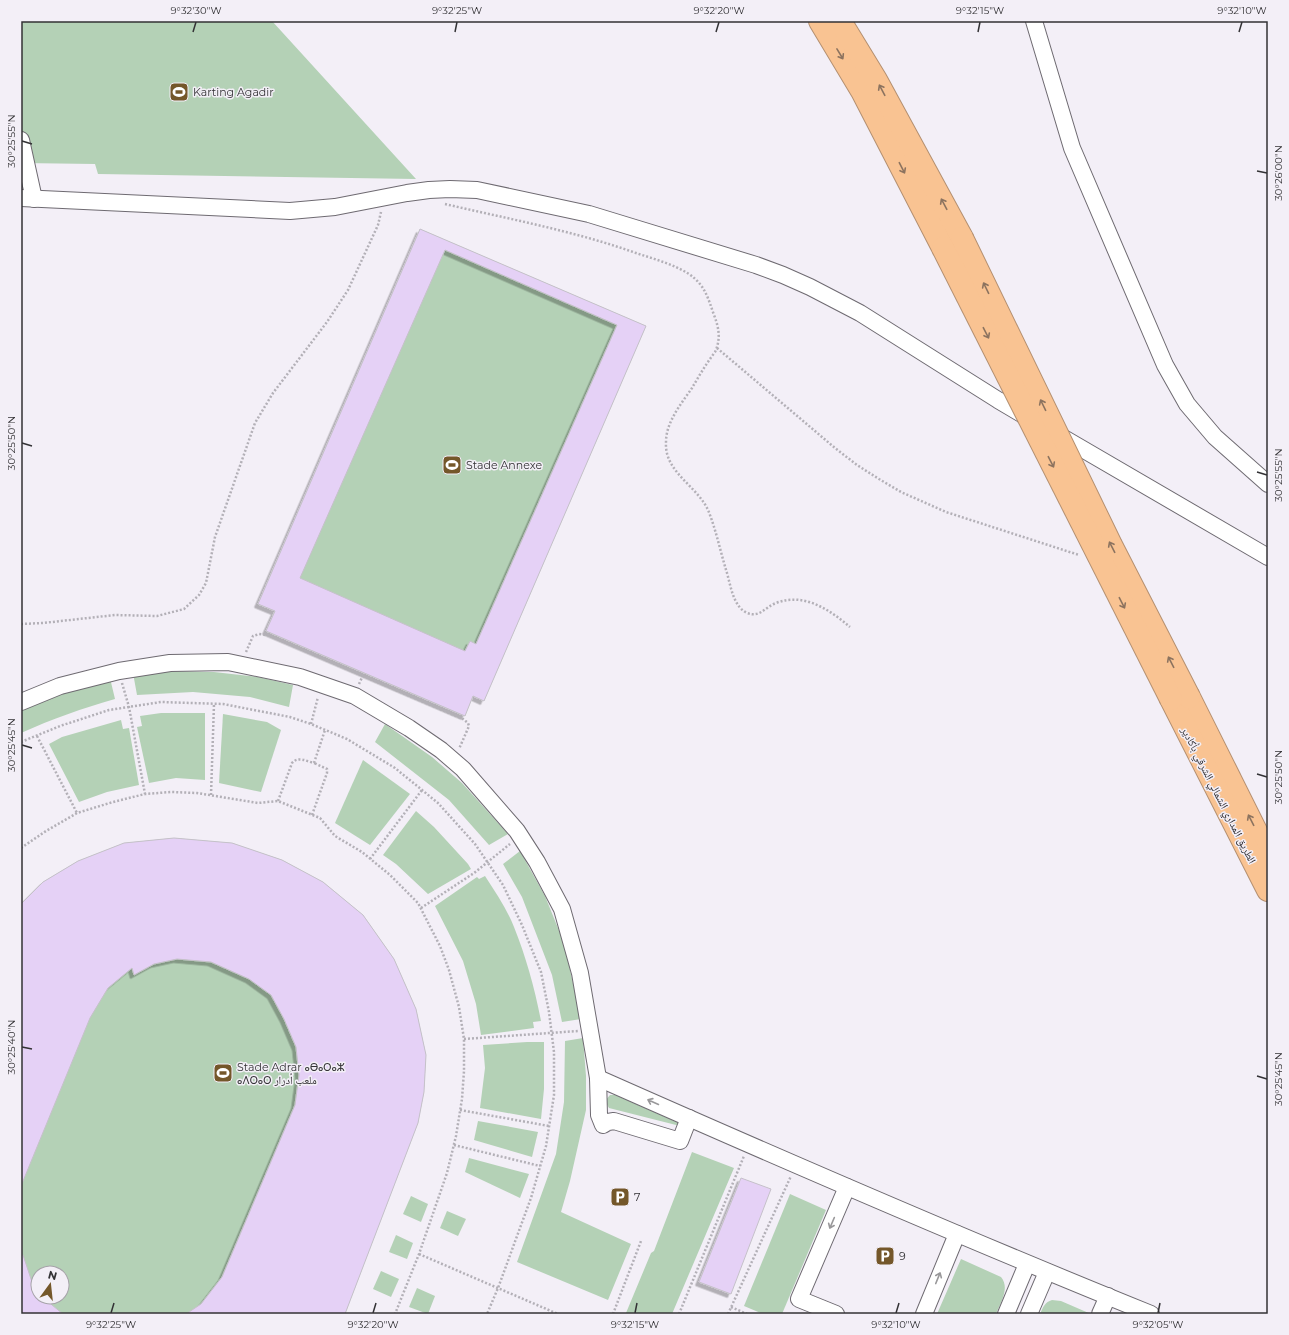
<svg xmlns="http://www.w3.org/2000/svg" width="1289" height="1335" font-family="Montserrat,'Noto Naskh Arabic','Noto Sans Tifinagh',sans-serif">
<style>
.green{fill:#b4d1b6;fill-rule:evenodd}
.building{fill:#e5d1f6;stroke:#c5c1c9;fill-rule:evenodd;filter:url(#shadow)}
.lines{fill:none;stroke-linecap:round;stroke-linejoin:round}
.minor-casing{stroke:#6e6a71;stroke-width:18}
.highway-casing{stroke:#b49071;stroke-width:24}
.path{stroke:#b3b0b7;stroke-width:2.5;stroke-dasharray:2 2;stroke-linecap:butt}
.minor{stroke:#fff;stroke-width:16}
.highway{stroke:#f9c392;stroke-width:22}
.highway-bridge-casing{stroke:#b49071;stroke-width:24;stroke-linecap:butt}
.highway-bridge{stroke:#f9c392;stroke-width:22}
.oneway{stroke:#8c735f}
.oneway2{stroke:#99989a}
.ticks{fill:none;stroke:#333235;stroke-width:1.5}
.labels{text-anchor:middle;stroke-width:3;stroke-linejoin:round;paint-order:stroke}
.poi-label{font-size:11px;fill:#333235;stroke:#f3eff7;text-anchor:start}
.street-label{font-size:11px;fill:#333235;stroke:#f3eff7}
.neatline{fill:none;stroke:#333235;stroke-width:1.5}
.ticks-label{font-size:10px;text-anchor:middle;fill:#333235}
</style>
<defs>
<filter id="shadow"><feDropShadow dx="-3.5" dy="3.5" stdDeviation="0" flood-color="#0004"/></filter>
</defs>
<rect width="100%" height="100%" fill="#f3eff7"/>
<!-- green -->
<g class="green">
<polygon points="21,21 272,21 416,179 98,174 95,164 21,163"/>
<polygon points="420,229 646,326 484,701 473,696 465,716 266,631 275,611 258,604"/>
<polygon points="168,671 214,672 258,677 293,685 289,707 250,697 193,692 137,695 133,673"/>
<path d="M110 678 115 699C83 708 52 719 21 733V710L59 694Z"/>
<polygon points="161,713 205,713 205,780 176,778 149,783 137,727 142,726 140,716"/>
<polygon points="223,714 267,722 281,730 261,792 219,783"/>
<polygon points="121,720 123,729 129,728 139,785 107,792 79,802 49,744 62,737"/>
<polygon points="385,724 432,757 462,783 508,834 489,845 449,800 375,742"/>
<polygon points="363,760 410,794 370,845 335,823"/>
<polygon points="416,811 434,827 468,864 471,869 428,894 396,864 383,855"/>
<path d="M174 838 232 843 282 860 323 882 363 915 394 959 416 1009 426 1055 424 1092 418 1123 345 1314H21V904L43 882 78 861 124 843ZM38 1273H62V1297H38Z"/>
<polygon points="520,851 545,896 564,943 581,1019 562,1022 552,975 522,897 503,864"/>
<path d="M485 876C496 893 507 909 514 927 526 957 535 989 541 1021L533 1022 534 1028 481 1035 476 1004 463 961 435 906 477 877 479 879Z"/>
<polygon points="583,1038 586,1076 586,1110 570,1181 561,1212 631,1244 608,1300 517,1262 556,1154 564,1102 565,1041"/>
<polygon points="527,1042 544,1042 544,1089 541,1119 480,1108 485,1068 483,1045"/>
<polygon points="610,1095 615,1095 681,1124 680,1126 609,1108 605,1101"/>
<polygon points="478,1121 538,1132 532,1157 474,1140"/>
<polygon points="692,1152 734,1168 672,1314 629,1314 626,1313 651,1253 654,1251"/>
<polygon points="469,1158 529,1174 520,1198 465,1172"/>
<polygon points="790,1194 826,1210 782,1314 763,1314 744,1306"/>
<polygon points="411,1196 428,1204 421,1222 403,1214"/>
<polygon points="447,1211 466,1219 458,1236 440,1228"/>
<polygon points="396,1235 413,1243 407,1259 389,1252"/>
<path d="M961 1259 1001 1277C1010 1288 1001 1302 996 1314H937Z"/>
<polygon points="381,1271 399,1279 391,1297 373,1289"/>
<polygon points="417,1288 435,1296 428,1314 409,1307"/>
<path d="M1052 1300 1061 1301 1091 1314H1040C1043 1307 1045 1302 1052 1300Z"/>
</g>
<!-- building -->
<g class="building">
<path d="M420 229 646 326 484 701 473 696 465 716 266 631 275 611 258 604ZM445 250 617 325 476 644 470 641 465 651 300 578Z"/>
<polygon points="174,838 232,843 282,860 323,882 363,915 394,959 416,1009 426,1055 424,1092 418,1123 345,1314 186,1314 201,1304 222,1277 295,1105 299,1075 296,1047 284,1019 271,995 249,979 211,962 177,959 154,964 134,975 132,968 108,988 90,1018 21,1186 21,904 43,882 78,861 124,843"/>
<polygon points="741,1178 771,1189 731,1294 699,1282"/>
<polygon points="21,1255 23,1255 35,1291 38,1289 38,1297 45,1297 52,1305 63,1314 21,1314"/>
</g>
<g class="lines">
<!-- minor casing -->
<g class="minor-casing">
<g id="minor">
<polyline points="1034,21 1072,148 1165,365 1187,404 1215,437 1268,484"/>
<polyline points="21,140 34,199"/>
<polyline points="21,198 290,211 335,207 407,193 429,190 450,189 477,190 589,214 756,265 783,275 810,287 860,313 998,400 1030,419"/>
<polyline points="1055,433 1268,557"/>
<polyline points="21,702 60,686 119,671 170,663 228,662 300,677 355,696 409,728 441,750 463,769 517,831 537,862 562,909 580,973 598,1078 599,1115 603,1125 608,1122 614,1121 680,1141 689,1118"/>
<path d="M598 1078C781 1159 965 1239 1151 1314"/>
<polyline points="836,1314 799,1299 847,1187"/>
<polyline points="924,1314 957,1234"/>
<polyline points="1006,1314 1027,1264"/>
<polyline points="1029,1314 1047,1272"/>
<polyline points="1100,1314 1108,1296"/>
</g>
</g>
<!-- highway casing -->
<g class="highway-casing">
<g id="highway">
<polyline points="820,21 862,91 943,248"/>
<polyline points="840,21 876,80 962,238"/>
<polyline points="1189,697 1268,855"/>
<polyline points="1171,699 1268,890"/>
</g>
</g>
<!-- path -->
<g class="path">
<path d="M445 204C509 219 574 231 636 253 654 259 673 264 689 274 705 285 708 298 714 315 719 328 721 339 715 352 706 364 699 376 692 388 681 404 666 422 666 442 664 474 701 487 710 515 717 534 721 554 727 573 730 584 732 596 738 605 740 608 743 611 747 613 760 618 765 607 776 603 804 592 830 610 850 627"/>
<polyline points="717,348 835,448 857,465 879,479 901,492 946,512 1079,555"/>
<polyline points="21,624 43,623 115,615 157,616 184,609 199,595 206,583 215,537 255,423 273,393 327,322 348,290 378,225 381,212"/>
<polyline points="246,652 253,636 259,634 268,635 463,719 468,723 469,726 459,749"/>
<polyline points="122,683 129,707 145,794"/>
<polyline points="359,684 364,673"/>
<polyline points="311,724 318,697"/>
<polyline points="37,736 77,813"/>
<polyline points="21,742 60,726 109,710 161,702 223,704 290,717 311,724 347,739 395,768 438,803 475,844 503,885 522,925 541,972 549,1012 554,1052 554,1095 546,1146 531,1198 498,1288 487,1314"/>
<polyline points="211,795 214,704"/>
<path d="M278 801 292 763C298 756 306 761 314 763L325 730"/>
<polyline points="312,815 327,773 327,769 314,763"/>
<polyline points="21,848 46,831 77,813 113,802 145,794 171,792 197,793 258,803 278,801 320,818 335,836 362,852 390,875 418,903 440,946 449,970 459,1007 464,1039 464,1071 462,1099 456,1136 447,1173 419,1254 395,1314"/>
<polyline points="370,859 422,790"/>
<polyline points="421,908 474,873 510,844"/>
<polyline points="464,1039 578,1031"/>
<polyline points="460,1110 549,1126"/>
<polyline points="454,1145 540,1166"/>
<polyline points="419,1254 558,1314"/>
<polyline points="731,1307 747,1314"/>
<polyline points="613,1314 641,1241"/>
<polyline points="679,1314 744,1156"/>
<polyline points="728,1314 791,1176"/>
</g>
<!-- minor -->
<use href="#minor" class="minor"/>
<!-- highway -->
<use href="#highway" class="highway"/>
<!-- highway-bridge casing -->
<g class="highway-bridge-casing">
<g id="highway-bridge">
<polyline points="962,238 1111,545 1189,697"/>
<polyline points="943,248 1171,699"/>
</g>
</g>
<!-- highway-bridge -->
<use href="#highway-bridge" class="highway-bridge"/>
</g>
<!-- one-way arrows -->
<defs><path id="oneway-shaft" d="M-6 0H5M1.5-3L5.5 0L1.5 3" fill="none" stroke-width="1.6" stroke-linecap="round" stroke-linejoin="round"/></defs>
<g class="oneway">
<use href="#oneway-shaft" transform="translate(840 54) rotate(59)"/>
<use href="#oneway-shaft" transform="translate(882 90) rotate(-118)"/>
<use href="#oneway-shaft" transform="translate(902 168) rotate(63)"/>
<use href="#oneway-shaft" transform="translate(944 204) rotate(-118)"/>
<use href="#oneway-shaft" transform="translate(986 288) rotate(-116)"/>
<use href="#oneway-shaft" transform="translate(986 333) rotate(63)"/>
<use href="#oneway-shaft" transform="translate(1043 405) rotate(-116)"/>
<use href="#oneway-shaft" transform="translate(1051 462) rotate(63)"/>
<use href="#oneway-shaft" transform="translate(1112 547) rotate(-117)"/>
<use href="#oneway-shaft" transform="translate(1122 603) rotate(63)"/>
<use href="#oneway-shaft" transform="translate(1171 662) rotate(-117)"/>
<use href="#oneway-shaft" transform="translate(1251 820) rotate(-117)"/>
</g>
<g class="oneway2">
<use href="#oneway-shaft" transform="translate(653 1102) rotate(-156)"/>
<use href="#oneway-shaft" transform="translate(832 1223) rotate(113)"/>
<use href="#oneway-shaft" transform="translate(938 1278) rotate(-68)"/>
</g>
<!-- ticks -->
<path class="ticks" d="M193 32 196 22M455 32 457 22M716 32 719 22M978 32 980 22M1239 32 1242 22M22 141 32 144M1257 171 1267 173M22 443 32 446M1257 472 1267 475M22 745 32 748M1257 774 1267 777M22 1047 32 1049M1257 1076 1267 1079M111 1313 114 1303M373 1313 376 1303M635 1313 637 1303M896 1313 899 1303M1158 1313 1160 1303"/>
<!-- icons -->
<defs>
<g id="stadium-square" transform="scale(1)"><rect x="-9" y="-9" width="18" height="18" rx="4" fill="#74572a" stroke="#f3eff7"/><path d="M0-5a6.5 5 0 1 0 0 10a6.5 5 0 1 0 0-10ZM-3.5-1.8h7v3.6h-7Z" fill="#fff"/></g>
<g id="parking-square" transform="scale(1)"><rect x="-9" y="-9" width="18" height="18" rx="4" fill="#74572a" stroke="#f3eff7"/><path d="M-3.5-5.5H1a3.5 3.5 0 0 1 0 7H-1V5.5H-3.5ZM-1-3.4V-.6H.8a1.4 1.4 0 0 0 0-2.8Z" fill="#fff"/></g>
</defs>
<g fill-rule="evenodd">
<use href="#stadium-square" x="179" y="92"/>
<use href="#stadium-square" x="452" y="465"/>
<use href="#stadium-square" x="223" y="1073"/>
<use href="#parking-square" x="620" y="1197"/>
<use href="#parking-square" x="885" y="1256"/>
</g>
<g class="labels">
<!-- poi labels -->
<g class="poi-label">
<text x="193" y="96">Karting Agadir</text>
<text x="466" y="469">Stade Annexe</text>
<text x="237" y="1071">Stade Adrar ⴰⴱⴰⵔⴰⵣ<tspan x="237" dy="13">ⴰⴷⵔⴰⵔ ملعب أدرار</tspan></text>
<text x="634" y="1201">7</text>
<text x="899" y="1260">9</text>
</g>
<!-- street labels -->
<g class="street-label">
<text transform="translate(1219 795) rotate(63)" y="4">الطريق المداري الشمالي الشرقي بأكادير</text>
</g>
</g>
<!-- border -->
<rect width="1289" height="1335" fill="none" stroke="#f3eff7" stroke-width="44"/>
<!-- north arrow -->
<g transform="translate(50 1285) rotate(15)"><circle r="19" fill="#f3eff7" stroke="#a6a3a9"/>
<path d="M0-3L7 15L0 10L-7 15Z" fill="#74572a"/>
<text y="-6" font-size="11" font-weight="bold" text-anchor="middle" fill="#333235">N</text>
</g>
<rect x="22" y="22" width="1245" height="1291" class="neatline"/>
<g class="ticks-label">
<text x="196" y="14">9°32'30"W</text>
<text x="457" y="14">9°32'25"W</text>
<text x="719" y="14">9°32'20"W</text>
<text x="980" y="14">9°32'15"W</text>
<text x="1242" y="14">9°32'10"W</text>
<text transform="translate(11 141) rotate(-90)" y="4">30°25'55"N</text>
<text transform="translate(1278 173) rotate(-90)" y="4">30°26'00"N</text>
<text transform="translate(11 443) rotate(-90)" y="4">30°25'50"N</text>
<text transform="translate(1278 475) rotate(-90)" y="4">30°25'55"N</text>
<text transform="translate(11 745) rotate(-90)" y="4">30°25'45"N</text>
<text transform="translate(1278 777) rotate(-90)" y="4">30°25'50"N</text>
<text transform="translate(11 1047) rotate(-90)" y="4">30°25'40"N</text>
<text transform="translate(1278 1079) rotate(-90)" y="4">30°25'45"N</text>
<text x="111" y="1328">9°32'25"W</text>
<text x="373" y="1328">9°32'20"W</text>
<text x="635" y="1328">9°32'15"W</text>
<text x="896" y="1328">9°32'10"W</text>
<text x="1158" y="1328">9°32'05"W</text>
</g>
</svg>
